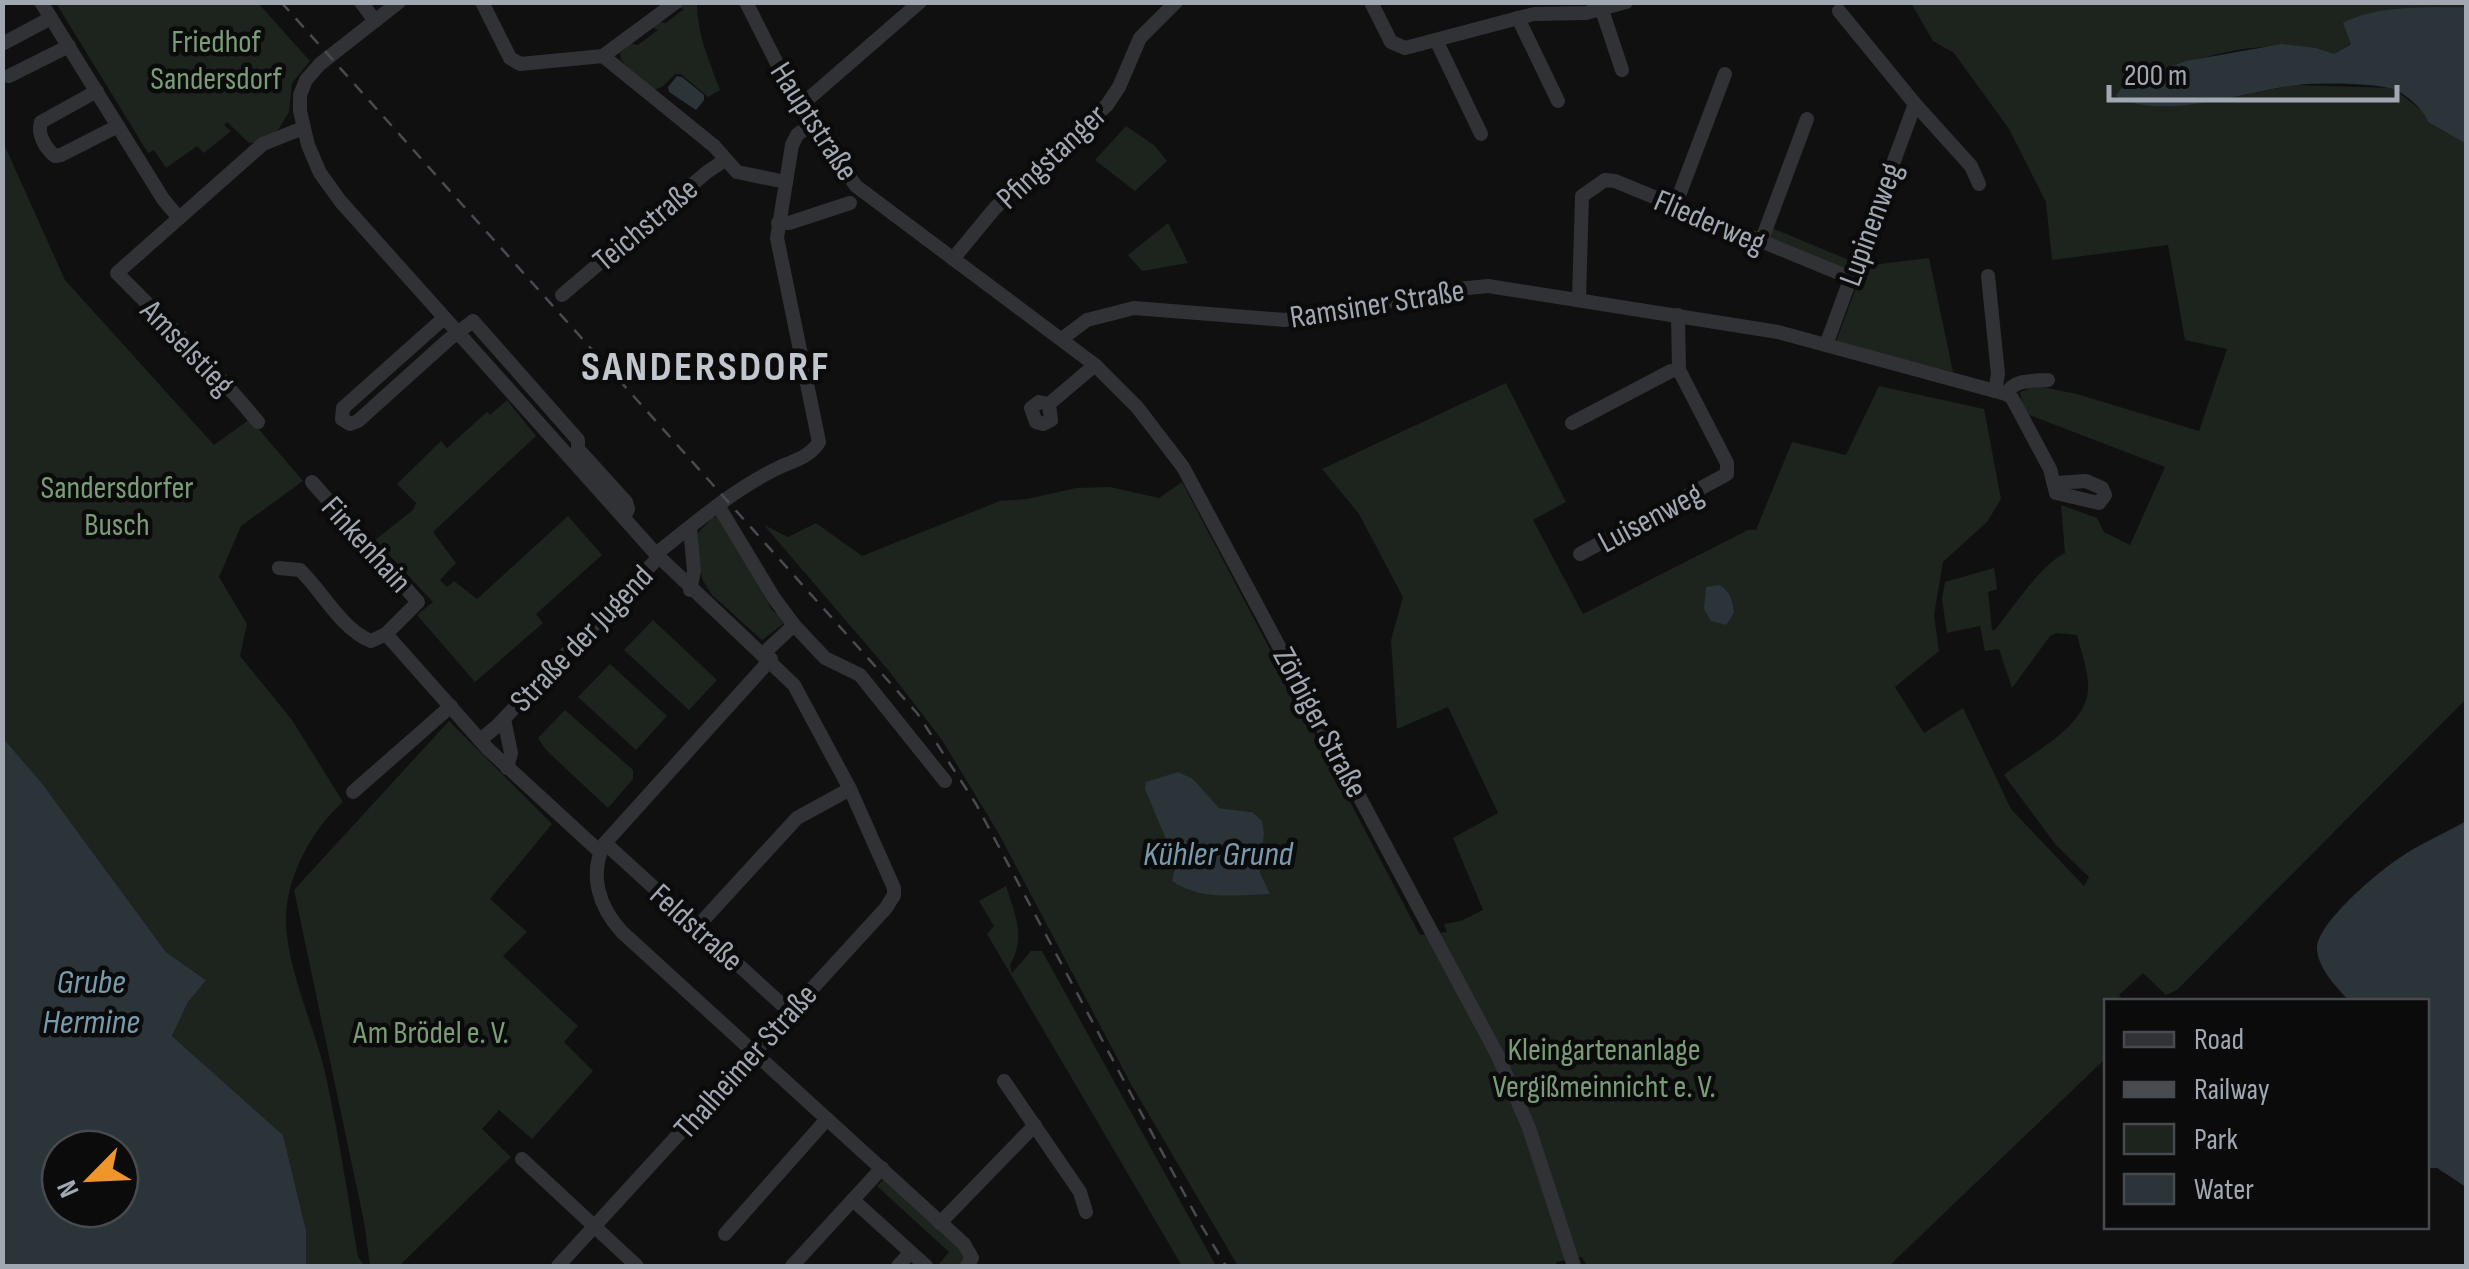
<svg xmlns="http://www.w3.org/2000/svg" width="2469" height="1269" font-family="'Sofia Sans Condensed',sans-serif">
<style>
.green{fill:#1c241d;fill-rule:evenodd}
.water{fill:#2a3439;fill-rule:evenodd}
.lines{fill:none;stroke-linecap:round;stroke-linejoin:round}
.minor{stroke:#313236;stroke-width:14}
.rail{stroke:#484b4f;stroke-width:2.5;stroke-dasharray:12 10;stroke-linecap:butt}
.labels{text-anchor:middle;stroke-width:9;stroke-linejoin:round;paint-order:stroke}
.park-label{font-size:32px;fill:#7a9d78;stroke:#0b0b0c}
.street-label{font-size:32px;fill:#a1a8b2;stroke:#0b0b0c}
.water-label{font-size:35px;font-style:italic;fill:#789bae;stroke:#0b0b0c}
.district-label{font-size:42px;font-weight:bold;letter-spacing:2.5px;fill:#c2c7ce;stroke:#0b0b0c}
</style>
<rect width="100%" height="100%" fill="#101011"/>
<!-- green -->
<g class="green">
<polygon points="56,3 258,3 310,61 292,83 289,112 278,130 259,142 249,143 227,122 224,125 231,131 204,153 197,146 166,168 154,150 148,153"/>
<path d="M683 3H697C697 34 709 60 720 90L708 97 681 74H675L662 87 652 90 621 60 620 53 628 43 638 45 658 30 652 27 660 22 666 23 684 9 677 7Z"/>
<path d="M1911 3H2466V7L2398 10 2334 55C2268 31 2186 61 2124 84L2225 99 2293 85 2393 88 2426 114 2428 122 2466 144V699L2177 990 2166 995 2143 973 2119 995 2124 1001 2106 1002V1058L1889 1266H1587L1582 1257 1556 1262 1557 1266H1238L1132 1086 999 834 942 740 889 671 764 525 788 537 816 523 862 556 1000 501 1027 499 1076 488 1110 487 1159 498 1182 482 1420 935 1447 932 1444 924 1461 921 1483 910 1453 838 1498 813 1448 707 1397 729 1391 640 1403 597 1359 514 1322 469 1506 383 1566 502 1533 520 1583 614 1748 530H1756L1792 442 1846 455 1879 386 1984 409 2001 499 1987 522 1943 562 1934 615 1939 651 1895 687 1924 733 1963 708 2011 809 2084 886 2089 877 2056 845 2004 775C2032 752 2092 725 2088 683 2087 667 2081 651 2077 635L2056 633 2050 636 2012 688 1999 649 1985 651 1980 626 1947 633 1942 599 1945 582 1994 568 1997 589 1988 592 1992 630H1995C2013 608 2040 565 2065 553L2061 505 2097 518 2104 532 2130 545 2165 467 2024 413 2020 392 2037 386 2077 394 2199 431 2227 349 2185 340 2168 245 2052 260 2046 202 2009 129 1954 53 1933 41ZM1219 808 1252 812 1261 856 1260 873 1172 881 1176 863 1169 847Z"/>
<polygon points="1126,126 1155,146 1167,161 1135,191 1095,160"/>
<path d="M3 142 65 280 214 445 250 419 303 481 241 526 219 577 247 624 240 656 292 720 343 802C313 828 288 874 286 915 284 963 316 1029 326 1077 339 1137 348 1197 358 1257L365 1266H306V1230L283 1135 172 1036 188 1002 205 979 166 952 41 782 2 737Z"/>
<polygon points="1168,223 1188,263 1142,271 1128,255"/>
<polygon points="1767,226 1856,263 1851,278 1761,242"/>
<polygon points="1929,258 1953,372 1836,342 1864,266"/>
<polygon points="507,400 536,436 433,532 456,563 440,580 447,587 454,581 477,599 568,516 602,555 536,614 543,623 475,682 417,615 433,602 375,540 413,510 416,503 397,484 441,441 447,448 487,412 490,415"/>
<polygon points="721,515 772,610 787,621 762,640 712,595 702,579 696,535 712,518"/>
<polygon points="653,620 717,680 689,710 624,650"/>
<polygon points="610,664 667,716 636,750 578,697"/>
<polygon points="565,710 633,770 633,779 608,808 546,750 538,738"/>
<polygon points="449,721 552,824 490,899 527,932 503,956 578,1026 564,1042 593,1071 532,1139 499,1110 482,1129 511,1157 399,1266 370,1266 364,1222 294,890"/>
<path d="M1006 886C1015 914 1026 938 1010 965L1012 973 1031 951H1042L1216 1266H1182L987 934 994 926 979 901Z"/>
<polygon points="886,1177 956,1241 965,1257 962,1266 939,1264 949,1252 877,1186"/>
</g>
<!-- water -->
<g class="water">
<path d="M2466 7V144L2428 122C2425 110 2402 90 2389 88 2368 83 2311 82 2289 86 2241 93 2160 121 2116 96L2124 84 2186 61 2282 44 2316 48 2334 54 2351 44 2343 23C2378 4 2428 8 2466 7Z"/>
<polygon points="677,76 682,77 704,95 704,100 696,110 669,92 668,87"/>
<path d="M1719 585C1730 591 1733 601 1734 613L1726 625 1711 621 1704 609 1706 587Z"/>
<path d="M2 737 41 782 166 952 206 980 188 1002 172 1036 283 1135 306 1230V1266H3ZM120 1149V1209H60V1149Z"/>
<path d="M1178 772 1193 779 1219 808 1252 812 1262 821 1264 833 1260 873 1270 894C1236 895 1201 901 1172 881L1176 863 1145 789 1146 782Z"/>
<path d="M2466 821V1187L2437 1168H2427L2426 1002 2349 1001C2337 987 2318 969 2317 949 2316 924 2378 872 2398 859 2419 844 2444 834 2466 821Z"/>
</g>
<g class="lines">
<!-- minor -->
<g class="minor">
<polyline points="41,2 163,199 178,217"/>
<polyline points="361,2 375,21"/>
<polyline points="399,2 320,64 306,80 300,95 300,111 308,145 320,173 341,202 656,554 794,685 850,789 894,888 894,895 886,908 558,1266"/>
<polyline points="482,2 510,58 520,64 603,56 676,2"/>
<polyline points="746,2 799,107 856,186 1095,365 1137,407 1183,467 1498,1056 1529,1128 1574,1266"/>
<polyline points="1371,2 1391,42 1405,48 1534,14 1586,13 1626,2"/>
<polyline points="1602,10 1622,70"/>
<polyline points="1839,11 1915,104 1971,166 1979,184"/>
<polyline points="1518,18 1558,101"/>
<polyline points="1436,40 1481,134"/>
<polyline points="2,44 51,18"/>
<polyline points="603,56 714,146 737,172 786,182"/>
<polyline points="9,76 69,46"/>
<path d="M97 91 41 122C37 134 45 148 55 156L61 155 118 126"/>
<polyline points="799,107 920,2"/>
<polyline points="1675,206 1725,74"/>
<polyline points="778,223 789,223 850,203"/>
<polyline points="1761,242 1807,119"/>
<polyline points="953,259 995,208 1107,105 1119,87 1140,38 1176,2"/>
<polyline points="1988,276 1998,374 1995,391"/>
<polyline points="562,295 707,172 725,160"/>
<polyline points="1579,299 1582,196 1605,180 1615,181 1851,278"/>
<polyline points="444,318 343,408 342,419 350,424 358,421 448,340 473,321 578,440 578,449 626,502 628,509 624,518"/>
<polyline points="1063,338 1087,320 1134,308 1285,320 1447,290 1488,286 1778,332 2006,394 2012,398 2050,469 2056,493 2099,503 2105,495 2102,488 2086,481 2056,483"/>
<polyline points="1826,345 1915,104"/>
<path d="M2006 394C2014 379 2033 381 2048 380"/>
<polyline points="1049,404 1051,420 1043,424 1036,422 1031,408 1039,402 1049,404 1095,365"/>
<path d="M258 422C214 368 165 322 117 273L263 144 303 128"/>
<polyline points="1572,423 1671,371 1679,370"/>
<polyline points="719,507 774,598 794,625 825,658 860,675 945,781"/>
<polyline points="690,528 694,571 690,590"/>
<path d="M656 554C695 523 735 488 780 467 794 461 811 456 819 442L777 238 792 145 797 135 811 124"/>
<polyline points="1580,554 1727,474 1727,463 1679,370 1678,315"/>
<path d="M279 568 300 570C323 592 341 629 371 641L386 634 418 602 312 482"/>
<polyline points="386,634 488,749 600,852"/>
<polyline points="764,653 794,625"/>
<path d="M771 659 605 843C588 874 599 907 622 932L964 1244 972 1258 967 1266"/>
<polyline points="504,719 511,753 507,768"/>
<polyline points="480,740 496,727 659,557"/>
<polyline points="353,792 451,706"/>
<polyline points="605,843 790,1012"/>
<polyline points="697,927 797,818 850,789"/>
<polyline points="1004,1081 1080,1192 1086,1212"/>
<polyline points="522,1159 637,1266"/>
<polyline points="853,1200 926,1266"/>
<polyline points="940,1223 1035,1125"/>
<polyline points="725,1234 827,1119"/>
<polyline points="792,1266 882,1168"/>
<polyline points="898,1266 910,1253"/>
</g>
<!-- rail -->
<polyline class="rail" points="281,2 917,713 976,804 1201,1225 1226,1266"/>
</g>
<g class="labels">
<!-- park labels -->
<g class="park-label">
<text x="216" y="52">Friedhof<tspan x="216" dy="37">Sandersdorf</tspan></text>
<text x="117" y="498">Sandersdorfer<tspan x="117" dy="37">Busch</tspan></text>
<text x="431" y="1043">Am Brödel e. V.</text>
<text x="1604" y="1060">Kleingartenanlage<tspan x="1604" dy="37">Vergißmeinnicht e. V.</tspan></text>
</g>
<!-- street labels -->
<g class="street-label">
<text transform="translate(815 121) rotate(57)" y="11">Hauptstraße</text>
<text transform="translate(1051 156) rotate(-43)" y="11">Pfingstanger</text>
<text transform="translate(1710 221) rotate(23)" y="11">Fliederweg</text>
<text transform="translate(645 224) rotate(-40)" y="11">Teichstraße</text>
<text transform="translate(1870 224) rotate(-70)" y="11">Lupinenweg</text>
<text transform="translate(1377 303) rotate(-9)" y="11">Ramsiner Straße</text>
<text transform="translate(188 347) rotate(46)" y="11">Amselstieg</text>
<text transform="translate(1650 517) rotate(-28)" y="11">Luisenweg</text>
<text transform="translate(367 544) rotate(48)" y="11">Finkenhain</text>
<text transform="translate(581 638) rotate(-46)" y="11">Straße der Jugend</text>
<text transform="translate(1321 722) rotate(62)" y="11">Zörbiger Straße</text>
<text transform="translate(697 927) rotate(42)" y="11">Feldstraße</text>
<text transform="translate(745 1061) rotate(-48)" y="11">Thalheimer Straße</text>
</g>
<!-- water labels -->
<g class="water-label">
<text x="1218" y="865">Kühler Grund</text>
<text x="91" y="993">Grube<tspan x="91" dy="40">Hermine</tspan></text>
</g>
<!-- district labels -->
<g class="district-label">
<text x="706" y="380">SANDERSDORF</text>
</g>
</g>
<!-- border -->
<rect width="2469" height="1269" fill="none" stroke="#a1a8b2" stroke-width="10"/>
<!-- legend -->
<rect x="2104" y="999" width="325" height="230" fill="#0b0b0c" stroke="#474a4e" stroke-width="2.5"/>
<rect x="2124" y="1032" width="50" height="15" fill="#313236" stroke="#474a4e" stroke-width="2.5"/>
<text x="2194" y="1049" font-size="30" fill="#a1a8b2">Road</text>
<rect x="2124" y="1082" width="50" height="15" fill="#484b4f" stroke="#474a4e" stroke-width="2.5"/>
<text x="2194" y="1099" font-size="30" fill="#a1a8b2">Railway</text>
<rect x="2124" y="1124" width="50" height="30" fill="#1c241d" stroke="#474a4e" stroke-width="2.5"/>
<text x="2194" y="1149" font-size="30" fill="#a1a8b2">Park</text>
<rect x="2124" y="1174" width="50" height="30" fill="#2a3439" stroke="#474a4e" stroke-width="2.5"/>
<text x="2194" y="1199" font-size="30" fill="#a1a8b2">Water</text>
<!-- north arrow -->
<g transform="translate(90 1179) rotate(246)"><circle r="48" fill="#0b0b0c" stroke="#474a4e" stroke-width="2.5"/>
<path d="M0-8L18 38L0 25L-18 38Z" fill="#ef962a"/>
<text y="-15" font-size="28" font-weight="bold" text-anchor="middle" fill="#a1a8b2">N</text>
</g>
<!-- scale -->
<path d="M2109 85v15h288v-15" fill="none" stroke="#a1a8b2" stroke-width="5"/>
<text x="2124" y="85" font-size="30" fill="#a1a8b2" stroke="#0b0b0c" stroke-width="8" paint-order="stroke">200 m</text>
</svg>
